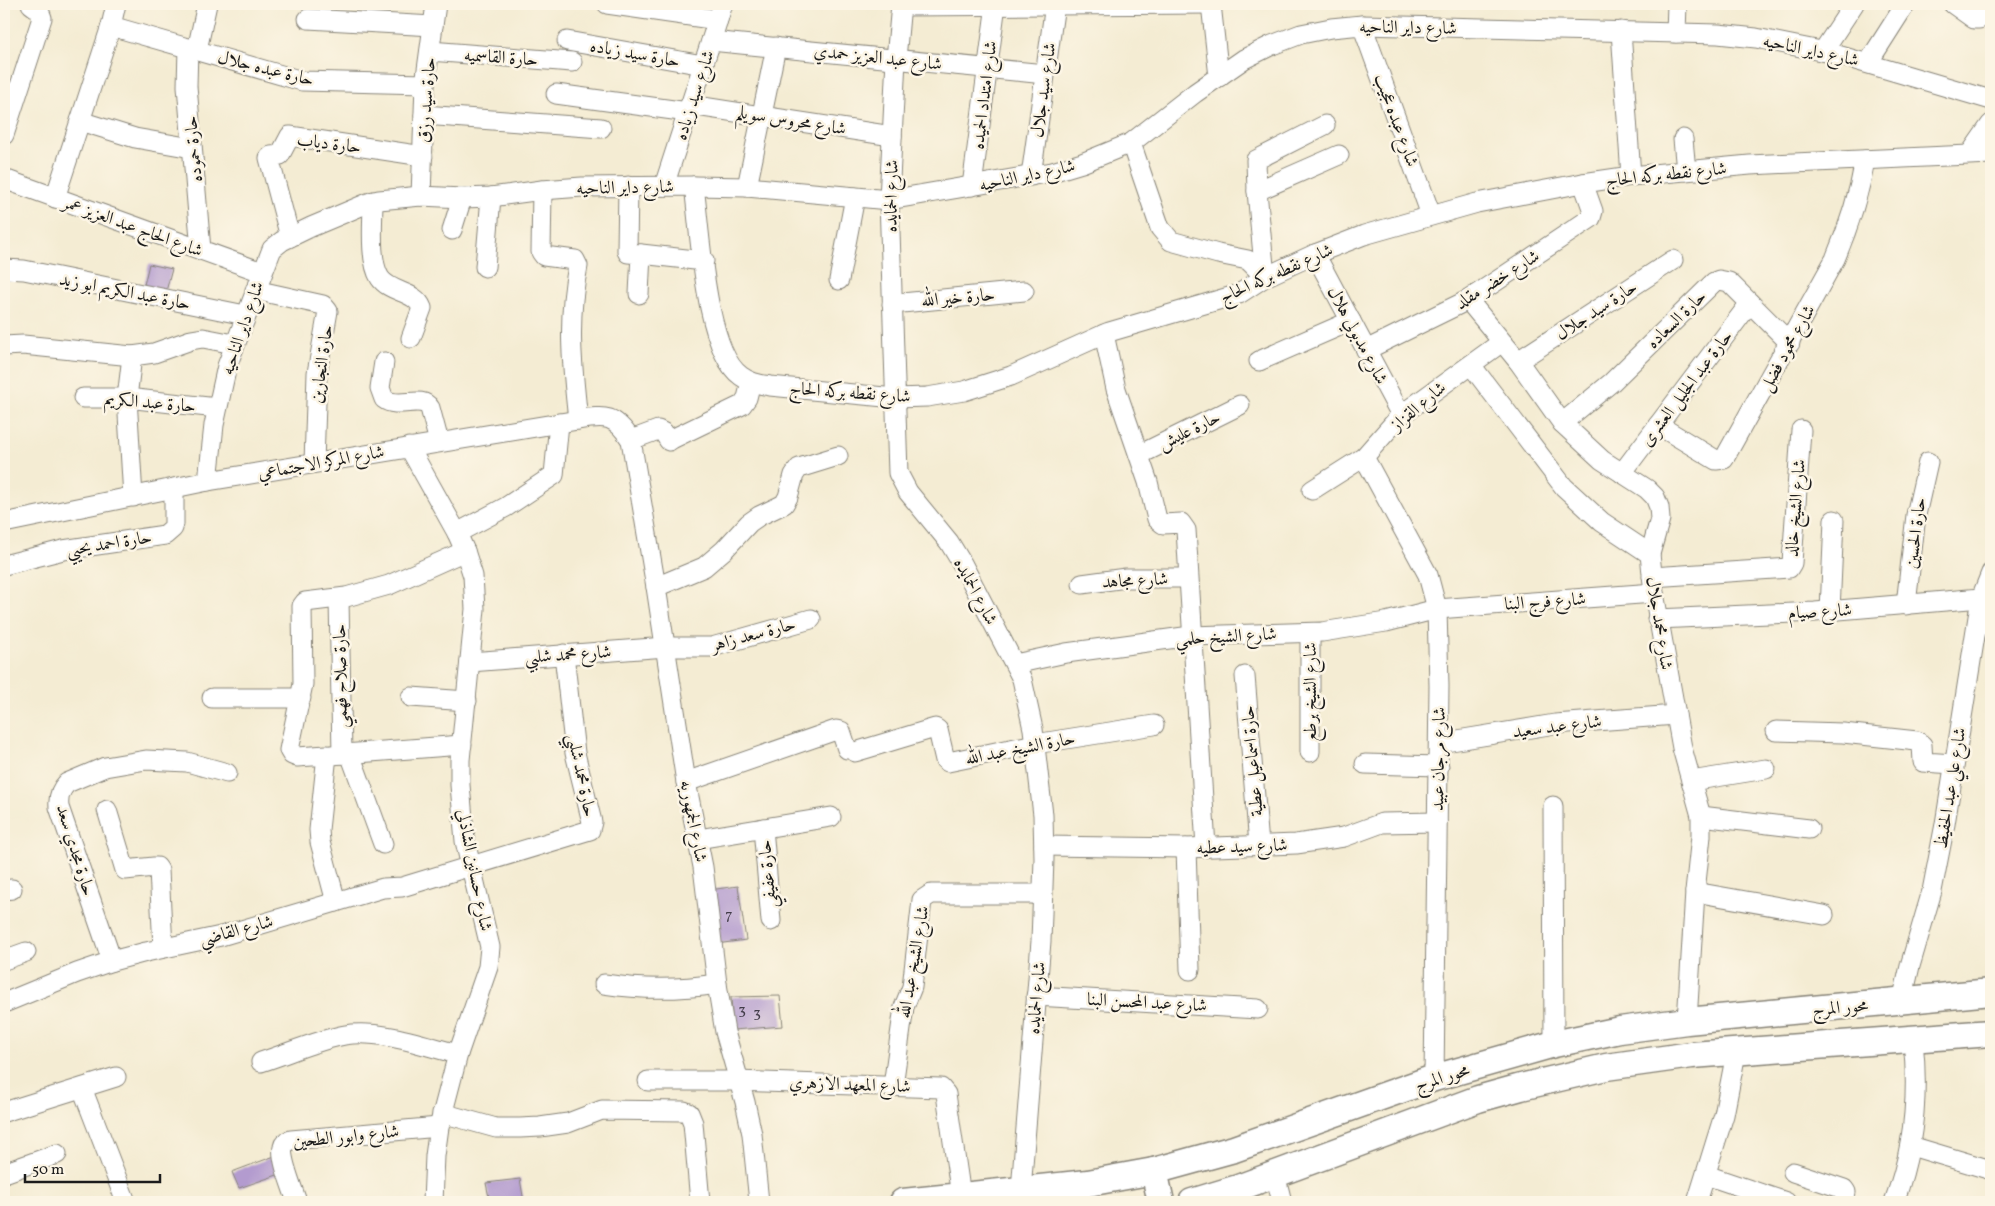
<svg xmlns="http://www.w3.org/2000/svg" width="1995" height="1206" font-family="Vollkorn,Amiri,serif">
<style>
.building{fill:#b39bcf}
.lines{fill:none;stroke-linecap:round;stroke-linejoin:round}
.minor-casing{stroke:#888478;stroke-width:21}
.secondary-casing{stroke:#888478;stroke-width:29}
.minor{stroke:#fff;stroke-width:19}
.secondary{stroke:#fff;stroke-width:26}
.labels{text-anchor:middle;stroke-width:5;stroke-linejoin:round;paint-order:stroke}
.number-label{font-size:15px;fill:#423c49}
.street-label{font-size:18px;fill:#1c1c1c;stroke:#fcf5e5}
</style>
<rect width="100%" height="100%" fill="#fcf5e5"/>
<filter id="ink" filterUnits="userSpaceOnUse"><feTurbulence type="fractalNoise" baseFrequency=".02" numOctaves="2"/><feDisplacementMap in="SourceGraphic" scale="10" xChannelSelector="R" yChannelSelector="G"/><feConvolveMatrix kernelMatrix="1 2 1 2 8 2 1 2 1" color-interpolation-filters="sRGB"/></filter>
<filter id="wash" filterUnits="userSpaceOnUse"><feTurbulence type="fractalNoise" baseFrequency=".0096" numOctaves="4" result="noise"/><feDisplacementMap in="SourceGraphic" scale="20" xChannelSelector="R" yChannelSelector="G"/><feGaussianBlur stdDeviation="1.12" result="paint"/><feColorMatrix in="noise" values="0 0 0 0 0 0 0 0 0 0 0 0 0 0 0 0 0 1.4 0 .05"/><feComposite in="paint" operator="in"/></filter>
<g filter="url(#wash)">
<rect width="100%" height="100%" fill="#f4ecd3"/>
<g id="blocks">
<!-- building -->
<g class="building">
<polygon points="149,264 172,269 165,295 143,289"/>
<polygon points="738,886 746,940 716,944 709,890"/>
<polygon points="780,996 783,1026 733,1030 731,997"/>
<polygon points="280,1154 286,1172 239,1188 232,1172"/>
<polygon points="520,1179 524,1202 490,1202 486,1183"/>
</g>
</g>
</g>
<g filter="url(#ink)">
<use href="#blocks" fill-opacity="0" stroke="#888478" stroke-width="1"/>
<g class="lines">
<!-- minor casing -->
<g class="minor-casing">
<g id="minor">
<polyline points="607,4 718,20"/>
<polyline points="901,4 896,59 889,200 898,473 908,492 949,542 963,565 1022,679 1033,729 1043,815 1044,859 1041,941 1021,1190"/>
<polyline points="1211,4 1219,77"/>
<polyline points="1953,4 1974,19 1979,19 1991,5"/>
<polyline points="901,6 1211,4"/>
<polyline points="308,19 433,26"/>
<polyline points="1362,25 1431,215"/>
<polyline points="111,26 302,81 425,84"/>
<polyline points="1621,31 1631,176"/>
<polyline points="1676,33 1677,4"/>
<polyline points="567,41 703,65"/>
<polyline points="711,41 1045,74"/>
<polyline points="188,48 187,86 201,250"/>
<polyline points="197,50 207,4"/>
<polyline points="430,51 572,62"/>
<polyline points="1823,51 1854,4"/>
<polyline points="1868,63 1905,5"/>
<polyline points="556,94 688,112"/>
<polyline points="690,105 892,136"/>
<polyline points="424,115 601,128"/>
<polyline points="80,121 135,138 192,148"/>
<polyline points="4,135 42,18 39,10 31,4"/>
<polyline points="1683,139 1686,171"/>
<polyline points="1131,143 1160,228 1171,241 1218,254 1248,260 1265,277"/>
<polyline points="1970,154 1991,124"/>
<polyline points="1031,176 1055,4"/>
<polyline points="4,179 262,272"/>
<polyline points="628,186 627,251 628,253 641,254 639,294"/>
<polyline points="664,186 723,4"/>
<path d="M694 186C700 229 705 351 741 376 750 383 759 384 770 386L895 398 927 397 964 391 1011 376 1109 332 1239 294 1265 277 1315 254 1364 235 1477 203 1583 183 1631 176 1750 165 1991 154"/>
<polyline points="972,186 996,4"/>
<polyline points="747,187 776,47"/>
<path d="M542 190 541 252 544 256 575 260 578 266C567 320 572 365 578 420"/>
<polyline points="1257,191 1339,155"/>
<polyline points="421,196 425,84 436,4"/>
<polyline points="55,198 111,26 116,4"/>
<path d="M373 201C373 221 369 261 380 278 390 293 416 291 422 308L411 338"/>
<polyline points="452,230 462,198"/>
<polyline points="290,237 269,158 271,156 280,155 290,136 423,156"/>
<polyline points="641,254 704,261"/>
<polyline points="1315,254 1401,415"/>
<polyline points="485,267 491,197"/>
<polyline points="4,269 24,270 245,315"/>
<polyline points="1265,277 1257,191 1256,160 1325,125"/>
<polyline points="839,280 855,197"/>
<polyline points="255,290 323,305 328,311 317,373 314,463"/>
<polyline points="1468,300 1518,361 1562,423 1602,460 1647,489 1655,497 1659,507 1660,519 1650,554 1654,593 1682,748 1701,816 1701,836 1695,892 1687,1021"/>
<polyline points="892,304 1024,291"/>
<polyline points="1104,334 1116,389 1148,482 1157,519 1163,524 1181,523 1186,530 1206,847"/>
<polyline points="4,346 23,345 132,356 154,353 191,340 203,338 234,344"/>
<polyline points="1366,350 1468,300 1591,218 1593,211 1583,183"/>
<polyline points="132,356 127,398 133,497"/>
<polyline points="1259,361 1351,321"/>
<polyline points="1518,361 1673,260"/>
<path d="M384 362 380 388 384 399C398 410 422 394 430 408L439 442"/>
<polyline points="1471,365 1564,487 1602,522 1650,554"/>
<polyline points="83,398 127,398 217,408"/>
<polyline points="1562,423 1612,382 1714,282 1719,280 1729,282 1790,343"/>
<path d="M1658 425 1716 460 1724 459 1835 259C1849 226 1859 195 1865 160"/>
<polyline points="631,440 658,430 664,433 669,441 672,439 742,405 747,398 751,382"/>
<polyline points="409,447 457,533 465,551 473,576 475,609 460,760 460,785 465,841 490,947 488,967 458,1054 439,1127 435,1156 433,1202"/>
<polyline points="1139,455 1240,405"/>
<polyline points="1364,457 1428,575 1437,609 1439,686 1434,1078"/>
<polyline points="1622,473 1750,303"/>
<polyline points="208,481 214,425 227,366 272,249 282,241 311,227 368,203 379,200 421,196 462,198 491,197 542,190 582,187 694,186 747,187 889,200 1052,172 1082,163 1131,143 1195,93 1244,59 1272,45 1301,34 1331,28 1362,25 1718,34 1756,38 1831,53 1991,100"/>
<polyline points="1312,490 1364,457 1401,415 1502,342"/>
<path d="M4 523 208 481 578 420C606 415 615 415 631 440L656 587 686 782 703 867 717 984 725 1032 745 1102 752 1134 759 1202"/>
<polyline points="457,533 506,507 554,475 559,423"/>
<polyline points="4,565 63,550 165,535 173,528 174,524 174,488"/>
<polyline points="1652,577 1789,568 1792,563 1801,430"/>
<polyline points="1082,584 1126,578 1188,578"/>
<polyline points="656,587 704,567 724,550 749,523 759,516 784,504 788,497 794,475 799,468 838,456"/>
<polyline points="339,599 342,754"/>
<polyline points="1906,605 1916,515 1928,462"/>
<polyline points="1830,611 1834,520"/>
<polyline points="1657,619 1815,612 1981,598"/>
<polyline points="1310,633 1310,752"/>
<polyline points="470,662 666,647 712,647 811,619"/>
<polyline points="1015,664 1066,653 1191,636 1322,632 1386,622 1437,609 1654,593"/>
<polyline points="1245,676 1259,845"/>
<polyline points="411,697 467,701"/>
<polyline points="212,698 301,698"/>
<polyline points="1776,731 1843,733 1917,741 1922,745 1923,762 1954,764"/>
<polyline points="1439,743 1555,724 1676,715"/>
<polyline points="855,752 935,728 938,730 945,760 948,762 1035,744 1154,725"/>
<polyline points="350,754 383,844"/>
<polyline points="331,755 462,745"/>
<polyline points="1365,764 1439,766"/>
<polyline points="1691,781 1766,769"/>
<polyline points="686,782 836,730 841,731 847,749"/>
<polyline points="1553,806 1554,1044"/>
<polyline points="107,810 125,870 154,867 157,867 159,870 163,948"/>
<polyline points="1701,816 1809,829"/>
<polyline points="763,828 771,921"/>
<polyline points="698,839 831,817"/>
<polyline points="1044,846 1186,848 1296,844 1344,837 1382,823 1437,822"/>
<polyline points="1186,848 1190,970"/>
<polyline points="4,890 12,889"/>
<polyline points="1695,892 1824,915"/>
<polyline points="336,902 320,842 319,830 327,755 297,757 292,755 289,750 303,684 302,606 305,602 346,597 389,585 465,551"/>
<polyline points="4,960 26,952"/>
<path d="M112 961 59 807C58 797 60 790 67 783L105 767 146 760 187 762 227 773"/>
<path d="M604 984C643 990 678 990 717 984"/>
<polyline points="1036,996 1258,1009"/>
<polyline points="1902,1001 1910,966 1932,891 1945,824 1981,598 1991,573"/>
<polyline points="4,1003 77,973 112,961 146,952 221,936 383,888 402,887 590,830 592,822 575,753 564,654"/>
<path d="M261 1062C289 1053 317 1040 345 1035 380 1029 425 1046 458 1054"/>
<polyline points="648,1081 737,1081 941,1088 946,1094 961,1196"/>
<polyline points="893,1086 904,1007 912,987 922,900 931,894 1043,894"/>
<polyline points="82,1088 126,1202"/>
<polyline points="4,1112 116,1077"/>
<polyline points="442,1113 496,1128 520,1128 540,1127 568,1123 602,1110 684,1111 689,1113 693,1123 700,1202"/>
<polyline points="1911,1146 1991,1170"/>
<polyline points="1793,1172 1844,1189 1846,1192 1844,1202"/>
<polyline points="4,1173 57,1154"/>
<polyline points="1275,1174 1282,1202"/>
<polyline points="1706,1175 1786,1202"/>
<path d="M297 1202C293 1189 280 1159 283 1147 284 1142 287 1141 291 1140L439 1127"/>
<polyline points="1697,1202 1724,1115 1736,1053"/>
<path d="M1894 1202C1914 1149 1919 1096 1913 1040"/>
</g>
</g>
<!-- secondary casing -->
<g class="secondary-casing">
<g id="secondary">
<polyline points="1154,1171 1161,1202"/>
<polyline points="903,1202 1088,1183 1154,1171 1234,1149 1434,1078 1554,1044 1620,1030 1687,1021 1991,992"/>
<polyline points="1192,1202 1238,1188 1478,1099 1521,1087 1606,1067 1692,1055 1991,1033"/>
</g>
</g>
<!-- minor -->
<use href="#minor" class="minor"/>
<!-- secondary -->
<use href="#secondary" class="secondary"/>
</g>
</g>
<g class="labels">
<!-- number labels -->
<g class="number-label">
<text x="729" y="919">7</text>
<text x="742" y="1014">3</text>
<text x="757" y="1017">3</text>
</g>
<!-- street labels -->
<g class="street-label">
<text transform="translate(1408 27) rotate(1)" y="6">شارع داير الناحيه</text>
<text transform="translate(1811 50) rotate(12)" y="6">شارع داير الناحيه</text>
<text transform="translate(635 53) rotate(10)" y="6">حارة سيد زياده</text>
<text transform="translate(501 57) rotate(4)" y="6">حارة القاسميه</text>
<text transform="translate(878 57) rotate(6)" y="6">شارع عبد العزيز حمدي</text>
<text transform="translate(266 68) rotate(14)" y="6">حارة عبده جلال</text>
<text transform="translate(1043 90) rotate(-82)" y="6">شارع سيد جلال</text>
<text transform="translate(694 95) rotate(-72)" y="6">شارع سيد زياده</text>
<text transform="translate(984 95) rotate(-83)" y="6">شارع امتداد الحميده</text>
<text transform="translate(426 100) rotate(-86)" y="6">حارة سيد رزق</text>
<text transform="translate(791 120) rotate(9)" y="6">شارع محروس سويلم</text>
<text transform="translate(1397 120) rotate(70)" y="6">شارع عبده عجيب</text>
<text transform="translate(329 143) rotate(7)" y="6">حارة دياب</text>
<text transform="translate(193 149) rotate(-95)" y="6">حارة حموده</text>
<text transform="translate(1666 174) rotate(-6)" y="6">شارع نقطه بركه الحاج</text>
<text transform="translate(1027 175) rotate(-12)" y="6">شارع داير الناحيه</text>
<text transform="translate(625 187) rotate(-1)" y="6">شارع داير الناحيه</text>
<text transform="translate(891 196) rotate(-89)" y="6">شارع الحمايده</text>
<text transform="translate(133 226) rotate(20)" y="6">شارع الحاج عبد العزيز عمر</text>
<text transform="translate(1276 273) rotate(-24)" y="6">شارع نقطه بركه الحاج</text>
<text transform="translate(1497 279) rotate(-32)" y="6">شارع خضر مقلد</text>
<text transform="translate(125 291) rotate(11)" y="6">حارة عبد الكريم ابو زيد</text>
<text transform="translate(958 297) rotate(-5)" y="6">حارة خير الله</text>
<text transform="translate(1596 310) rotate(-33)" y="6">حارة سيد جلال</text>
<text transform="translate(1676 319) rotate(-44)" y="6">حارة السعاده</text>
<text transform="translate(242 328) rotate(-71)" y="6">شارع داير الناحيه</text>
<text transform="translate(1358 335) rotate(62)" y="6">شارع مدبولي هلال</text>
<text transform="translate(1787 348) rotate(-61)" y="6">شارع محمود فضل</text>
<text transform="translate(321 364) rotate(-82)" y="6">حارة النجارين</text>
<text transform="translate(1686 388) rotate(-53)" y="6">حارة عبد الجليل العشرى</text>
<text transform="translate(850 392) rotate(4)" y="6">شارع نقطه بركه الحاج</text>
<text transform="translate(150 402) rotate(5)" y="6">حارة عبد الكريم</text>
<text transform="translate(1418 406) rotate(-40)" y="6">شارع القزاز</text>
<text transform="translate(1189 430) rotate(-26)" y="6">حارة عليش</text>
<text transform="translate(321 462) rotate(-10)" y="6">شارع المركز الاجتماعي</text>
<text transform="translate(1795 508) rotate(-85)" y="6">شارع الشيخ خالد</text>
<text transform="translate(1915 533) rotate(-83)" y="6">حارة الحسين</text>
<text transform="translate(109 543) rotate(-9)" y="6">حارة احمد يحيي</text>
<text transform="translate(1135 580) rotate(-3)" y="6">شارع مجاهد</text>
<text transform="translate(976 591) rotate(62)" y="6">شارع الحمايده</text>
<text transform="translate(1545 601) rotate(-4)" y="6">شارع فرج البنا</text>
<text transform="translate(1820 611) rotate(-3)" y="6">شارع صيام</text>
<text transform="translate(1660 623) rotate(81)" y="6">شارع محمد جلال</text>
<text transform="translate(753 634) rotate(-15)" y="6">حارة سعد زاهر</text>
<text transform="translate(1226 636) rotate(-3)" y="6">شارع الشيخ حلمي</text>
<text transform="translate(568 654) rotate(-4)" y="6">شارع محمد شلبي</text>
<text transform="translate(340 676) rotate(-91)" y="6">حارة صلاح فهمي</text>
<text transform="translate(1310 692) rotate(-90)" y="6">شارع الشيخ برطع</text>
<text transform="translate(1557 726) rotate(-7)" y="6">شارع عبد سعيد</text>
<text transform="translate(1020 748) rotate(-11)" y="6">حارة الشيخ عبد الله</text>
<text transform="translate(1438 759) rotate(-89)" y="6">شارع مرجان عبيد</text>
<text transform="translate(1252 761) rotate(-95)" y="6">حارة اسماعيل عطية</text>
<text transform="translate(582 775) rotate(78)" y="6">حارة محمد شلبي</text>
<text transform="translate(1950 788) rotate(-81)" y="6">شارع علي عبد الحفيظ</text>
<text transform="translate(694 821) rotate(79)" y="6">شارع الجمهوريه</text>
<text transform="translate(1242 846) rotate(-2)" y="6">شارع سيد عطيه</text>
<text transform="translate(76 850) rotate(73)" y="6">حارة مجدي سعد</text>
<text transform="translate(475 870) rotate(79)" y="6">شارع حسانين الشاذلي</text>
<text transform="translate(767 874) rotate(-95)" y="6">حارة عفيفي</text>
<text transform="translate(236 930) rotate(-15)" y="6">شارع القاضي</text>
<text transform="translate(913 962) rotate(-80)" y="6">شارع الشيخ عبد الله</text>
<text transform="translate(1036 998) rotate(-85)" y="6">شارع الحمايده</text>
<text transform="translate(1147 1002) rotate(3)" y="6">شارع عبد المحسن البنا</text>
<text transform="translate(1840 1007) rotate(-5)" y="6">محور المرج</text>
<text transform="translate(1442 1077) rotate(-17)" y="6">محور المرج</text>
<text transform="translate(850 1084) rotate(2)" y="6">شارع المعهد الازهري</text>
<text transform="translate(346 1136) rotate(-6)" y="6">شارع وابور الطحين</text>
</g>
</g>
<!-- margin -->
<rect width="1995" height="1206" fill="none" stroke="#fcf5e5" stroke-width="20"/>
<!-- scale -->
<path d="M25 1174v8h135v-8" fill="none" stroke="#1c1c1c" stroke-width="2.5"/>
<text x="32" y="1174" font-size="15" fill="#1c1c1c" stroke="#fcf5e5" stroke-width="4" paint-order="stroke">50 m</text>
</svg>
